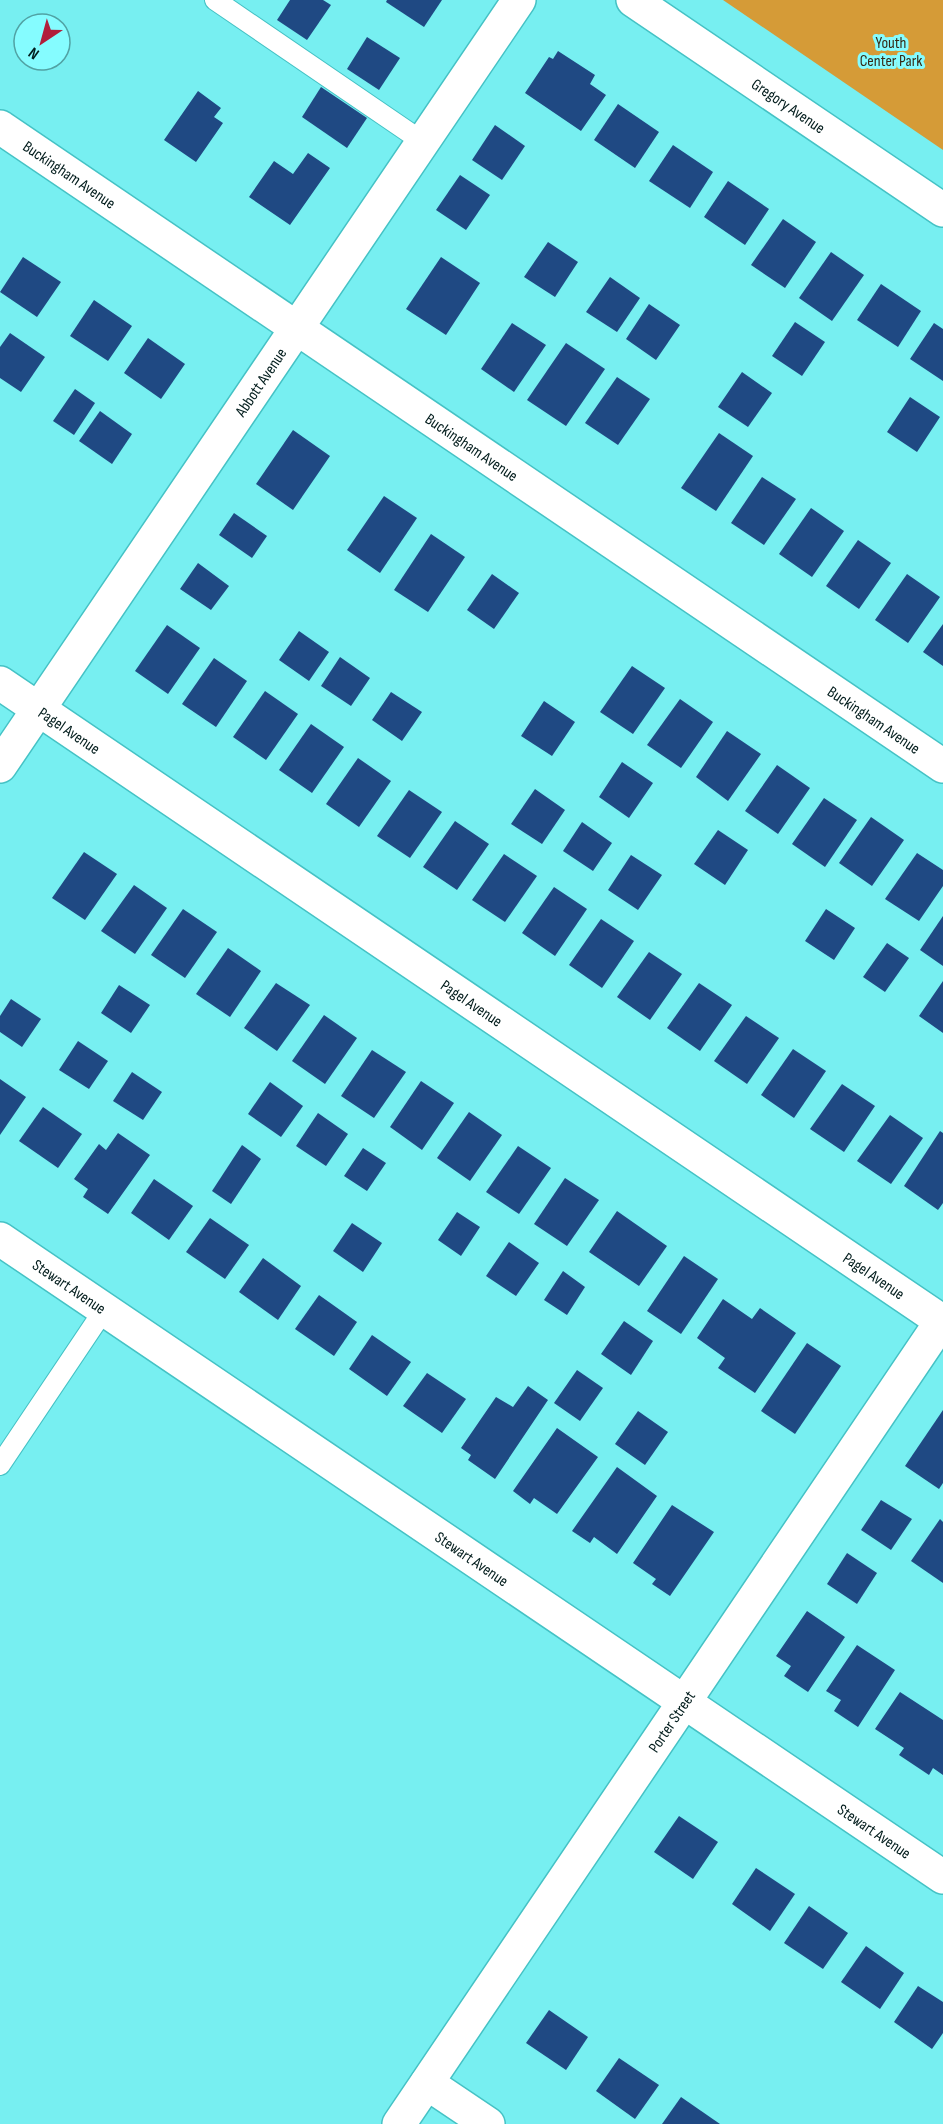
<svg xmlns="http://www.w3.org/2000/svg" width="943" height="2124" font-family="'Sofia Sans Condensed',sans-serif">
<style>
.green{fill:#d59b37}
.building{fill:#1f4983}
.lines{fill:none;stroke-linecap:round;stroke-linejoin:round}
.service-casing{stroke:#45c2c5;stroke-width:22}
.minor-casing{stroke:#45c2c5;stroke-width:36}
.service{stroke:#fff;stroke-width:20}
.minor{stroke:#fff;stroke-width:33}
.labels{text-anchor:middle;stroke-width:6;stroke-linejoin:round;paint-order:stroke}
.park-label{font-size:16px;fill:#362915;stroke:#85fcff}
.street-label{font-size:16px;fill:#021c1c;stroke:#85fcff}
</style>
<rect width="100%" height="100%" fill="#77eff1"/>
<!-- green -->
<polygon class="green" points="723,0 943,0 943,150"/>
<!-- building -->
<g class="building">
<polygon points="290,0 323,0 331,5 307,40 277,20"/>
<polygon points="387,0 442,0 424,27 386,2"/>
<polygon points="367,37 400,58 379,90 347,69"/>
<polygon points="558,51 595,75 590,84 606,95 581,131 525,93 549,57 553,59"/>
<polygon points="321,87 367,118 347,148 302,117"/>
<polygon points="198,91 221,108 214,117 223,123 196,162 164,140"/>
<polygon points="618,104 659,132 635,168 594,140"/>
<polygon points="495,125 525,146 502,180 472,160"/>
<polygon points="673,145 713,172 690,208 649,181"/>
<polygon points="308,153 330,168 290,225 249,197 274,161 293,174"/>
<polygon points="460,175 490,195 466,230 436,210"/>
<polygon points="728,181 769,209 745,245 704,217"/>
<polygon points="783,219 816,242 785,288 751,265"/>
<polygon points="548,242 578,262 555,297 524,277"/>
<polygon points="831,252 864,275 832,321 799,298"/>
<polygon points="23,257 61,282 37,317 0,292"/>
<polygon points="441,257 480,283 446,335 406,309"/>
<polygon points="610,277 640,298 617,332 586,312"/>
<polygon points="881,284 921,311 898,347 857,320"/>
<polygon points="94,300 132,326 108,361 70,336"/>
<polygon points="649,304 680,325 656,360 626,339"/>
<polygon points="795,322 825,342 802,376 772,356"/>
<polygon points="512,323 546,345 514,392 481,369"/>
<polygon points="934,323 943,329 943,381 910,359"/>
<polygon points="10,333 45,357 21,392 0,378 0,347"/>
<polygon points="148,338 185,364 161,399 124,373"/>
<polygon points="566,343 605,369 566,426 527,400"/>
<polygon points="742,372 772,393 748,427 718,407"/>
<polygon points="617,377 650,399 618,445 585,423"/>
<polygon points="75,389 95,403 74,435 53,421"/>
<polygon points="910,397 940,417 917,452 887,432"/>
<polygon points="100,411 132,434 112,464 79,441"/>
<polygon points="293,430 330,456 293,510 256,484"/>
<polygon points="719,433 753,456 716,511 681,488"/>
<polygon points="762,477 796,499 764,545 731,523"/>
<polygon points="384,496 417,518 380,573 347,550"/>
<polygon points="811,508 844,531 812,577 779,554"/>
<polygon points="234,513 267,536 252,558 219,535"/>
<polygon points="431,534 465,557 428,612 394,590"/>
<polygon points="858,540 891,563 859,609 826,586"/>
<polygon points="198,563 229,586 211,610 180,589"/>
<polygon points="492,574 519,593 494,629 467,610"/>
<polygon points="907,574 940,597 908,643 875,620"/>
<polygon points="943,624 943,666 923,652"/>
<polygon points="167,625 200,648 168,694 135,671"/>
<polygon points="299,631 329,652 309,681 279,660"/>
<polygon points="340,657 370,678 351,706 321,686"/>
<polygon points="214,658 247,681 216,727 182,704"/>
<polygon points="632,666 665,688 633,734 600,712"/>
<polygon points="265,691 298,714 266,760 233,737"/>
<polygon points="391,692 422,712 402,741 372,720"/>
<polygon points="680,699 713,722 681,768 647,745"/>
<polygon points="544,701 575,722 552,756 521,736"/>
<polygon points="311,724 344,747 312,793 279,770"/>
<polygon points="727,731 761,754 728,801 696,777"/>
<polygon points="358,758 391,781 359,827 326,804"/>
<polygon points="622,762 653,783 629,818 599,797"/>
<polygon points="777,765 810,788 778,834 745,811"/>
<polygon points="535,789 565,810 542,844 511,824"/>
<polygon points="409,790 442,812 410,858 377,836"/>
<polygon points="824,798 857,820 825,867 792,844"/>
<polygon points="871,817 904,840 872,886 839,863"/>
<polygon points="455,821 489,844 457,890 423,867"/>
<polygon points="582,822 612,843 593,871 563,851"/>
<polygon points="718,830 748,850 725,885 694,864"/>
<polygon points="84,852 117,874 85,920 52,898"/>
<polygon points="917,853 943,870 943,886 919,921 885,899"/>
<polygon points="504,854 537,876 505,922 472,900"/>
<polygon points="631,855 662,875 638,910 608,890"/>
<polygon points="134,885 167,908 135,954 101,931"/>
<polygon points="554,887 587,909 555,956 522,933"/>
<polygon points="183,909 217,932 185,978 151,955"/>
<polygon points="826,909 855,928 834,960 805,941"/>
<polygon points="943,916 943,966 920,950"/>
<polygon points="601,919 634,941 602,988 569,965"/>
<polygon points="887,943 909,958 885,992 863,977"/>
<polygon points="228,948 261,971 230,1017 196,994"/>
<polygon points="649,952 682,974 650,1020 617,997"/>
<polygon points="943,981 943,1033 919,1016"/>
<polygon points="276,983 310,1005 277,1051 244,1028"/>
<polygon points="699,983 732,1005 700,1051 667,1028"/>
<polygon points="119,985 150,1005 131,1033 101,1013"/>
<polygon points="11,999 41,1019 22,1047 0,1032 0,1016"/>
<polygon points="324,1015 357,1038 325,1084 292,1061"/>
<polygon points="746,1016 779,1038 747,1084 714,1061"/>
<polygon points="78,1041 108,1061 89,1089 59,1070"/>
<polygon points="793,1049 826,1071 794,1118 761,1095"/>
<polygon points="372,1050 406,1072 374,1118 341,1096"/>
<polygon points="132,1072 162,1092 143,1120 113,1101"/>
<polygon points="0,1079 26,1097 0,1135"/>
<polygon points="421,1081 454,1103 422,1150 390,1127"/>
<polygon points="270,1082 303,1106 281,1137 248,1114"/>
<polygon points="842,1084 875,1106 844,1152 810,1129"/>
<polygon points="43,1107 82,1134 58,1168 19,1141"/>
<polygon points="469,1112 502,1135 470,1181 437,1158"/>
<polygon points="318,1113 348,1134 326,1166 296,1146"/>
<polygon points="890,1115 923,1138 891,1184 857,1161"/>
<polygon points="940,1131 943,1133 943,1203 938,1210 904,1186"/>
<polygon points="118,1133 150,1155 108,1214 83,1197 88,1189 74,1179 99,1144 106,1150"/>
<polygon points="242,1145 261,1159 231,1204 212,1191"/>
<polygon points="518,1146 551,1168 519,1214 486,1192"/>
<polygon points="363,1148 386,1163 367,1191 344,1176"/>
<polygon points="565,1178 599,1200 567,1246 534,1224"/>
<polygon points="154,1179 193,1206 169,1240 131,1213"/>
<polygon points="617,1211 667,1246 639,1286 589,1252"/>
<polygon points="457,1212 480,1227 461,1256 438,1240"/>
<polygon points="210,1218 249,1245 225,1279 186,1252"/>
<polygon points="352,1223 382,1243 363,1272 333,1251"/>
<polygon points="509,1242 539,1263 516,1296 486,1276"/>
<polygon points="684,1256 718,1279 681,1334 647,1311"/>
<polygon points="263,1258 301,1286 278,1320 239,1292"/>
<polygon points="563,1271 585,1287 567,1315 544,1300"/>
<polygon points="319,1295 357,1322 334,1356 295,1329"/>
<polygon points="723,1299 752,1319 760,1308 796,1333 755,1393 718,1368 725,1358 697,1338"/>
<polygon points="624,1321 653,1341 631,1375 601,1354"/>
<polygon points="372,1335 411,1362 387,1396 349,1369"/>
<polygon points="807,1343 841,1366 795,1434 761,1411"/>
<polygon points="577,1370 603,1388 580,1421 554,1403"/>
<polygon points="427,1373 466,1399 442,1433 403,1406"/>
<polygon points="528,1386 548,1400 495,1479 468,1460 471,1455 461,1448 496,1397 513,1407"/>
<polygon points="943,1410 943,1483 939,1489 905,1466"/>
<polygon points="638,1411 668,1432 645,1465 615,1444"/>
<polygon points="557,1428 598,1457 557,1514 534,1498 530,1504 513,1491"/>
<polygon points="617,1467 657,1496 617,1554 594,1537 590,1543 572,1531"/>
<polygon points="881,1500 912,1519 891,1550 861,1530"/>
<polygon points="672,1505 714,1532 670,1596 652,1584 656,1579 633,1563"/>
<polygon points="940,1519 943,1522 943,1583 911,1561"/>
<polygon points="847,1553 877,1573 857,1604 827,1584"/>
<polygon points="807,1611 845,1637 808,1692 784,1676 791,1666 776,1656"/>
<polygon points="857,1645 895,1670 858,1727 834,1711 841,1700 826,1691"/>
<polygon points="900,1692 943,1720 943,1775 933,1768 929,1775 899,1755 904,1748 875,1729"/>
<polygon points="679,1816 718,1842 693,1879 654,1852"/>
<polygon points="756,1868 795,1894 770,1931 732,1904"/>
<polygon points="809,1906 848,1933 823,1969 784,1943"/>
<polygon points="866,1946 904,1973 880,2009 841,1982"/>
<polygon points="918,1986 943,2002 943,2033 932,2049 894,2022"/>
<polygon points="549,2010 588,2037 566,2070 526,2043"/>
<polygon points="619,2058 659,2085 635,2119 596,2091"/>
<polygon points="681,2097 720,2124 662,2124"/>
</g>
<g class="lines">
<!-- service casing -->
<g class="service-casing">
<g id="service">
<polyline points="215,0 423,142"/>
<polyline points="0,1465 104,1310"/>
</g>
</g>
<!-- minor casing -->
<g class="minor-casing">
<g id="minor">
<path id="s1" d="M633 0 943 210"/>
<path id="s2" d="M0 127 943 766"/>
<path id="s3" d="M0 683 943 1322"/>
<path id="s4" d="M0 766 519 0"/>
<path id="s5" d="M0 1239 943 1877"/>
<polyline points="427,2083 488,2124"/>
<path id="s6" d="M399 2124 943 1319"/>
</g>
</g>
<!-- service -->
<use href="#service" class="service"/>
<!-- minor -->
<use href="#minor" class="minor"/>
</g>
<g class="labels">
<!-- park labels -->
<g class="park-label">
<text x="891" y="48">Youth<tspan x="891" dy="18">Center Park</tspan></text>
</g>
<!-- street labels -->
<g class="street-label">
<text dy="6" stroke="none"><textPath href="#s1" startOffset="188">Gregory Avenue</textPath></text>
<text dy="6" stroke="none"><textPath href="#s2" startOffset="84">Buckingham Avenue</textPath></text>
<text dy="6" stroke="none"><textPath href="#s4" startOffset="464">Abbott Avenue</textPath></text>
<text dy="6" stroke="none"><textPath href="#s2" startOffset="570">Buckingham Avenue</textPath></text>
<text dy="6" stroke="none"><textPath href="#s2" startOffset="1056">Buckingham Avenue</textPath></text>
<text dy="6" stroke="none"><textPath href="#s3" startOffset="84">Pagel Avenue</textPath></text>
<text dy="6" stroke="none"><textPath href="#s3" startOffset="570">Pagel Avenue</textPath></text>
<text dy="6" stroke="none"><textPath href="#s3" startOffset="1056">Pagel Avenue</textPath></text>
<text dy="6" stroke="none"><textPath href="#s5" startOffset="84">Stewart Avenue</textPath></text>
<text dy="6" stroke="none"><textPath href="#s5" startOffset="570">Stewart Avenue</textPath></text>
<text dy="6" stroke="none"><textPath href="#s6" startOffset="486">Porter Street</textPath></text>
<text dy="6" stroke="none"><textPath href="#s5" startOffset="1056">Stewart Avenue</textPath></text>
</g>
</g>
<!-- north arrow -->
<g transform="translate(42 42) rotate(216)"><circle r="28" fill="#85fcff" stroke="#51a2a4" stroke-width="1.5"/>
<path d="M0-4.5L10 22L0 15L-10 22Z" fill="#b11d3a"/>
<text y="-9" font-size="16" font-weight="bold" text-anchor="middle" fill="#021c1c">N</text>
</g>
</svg>
